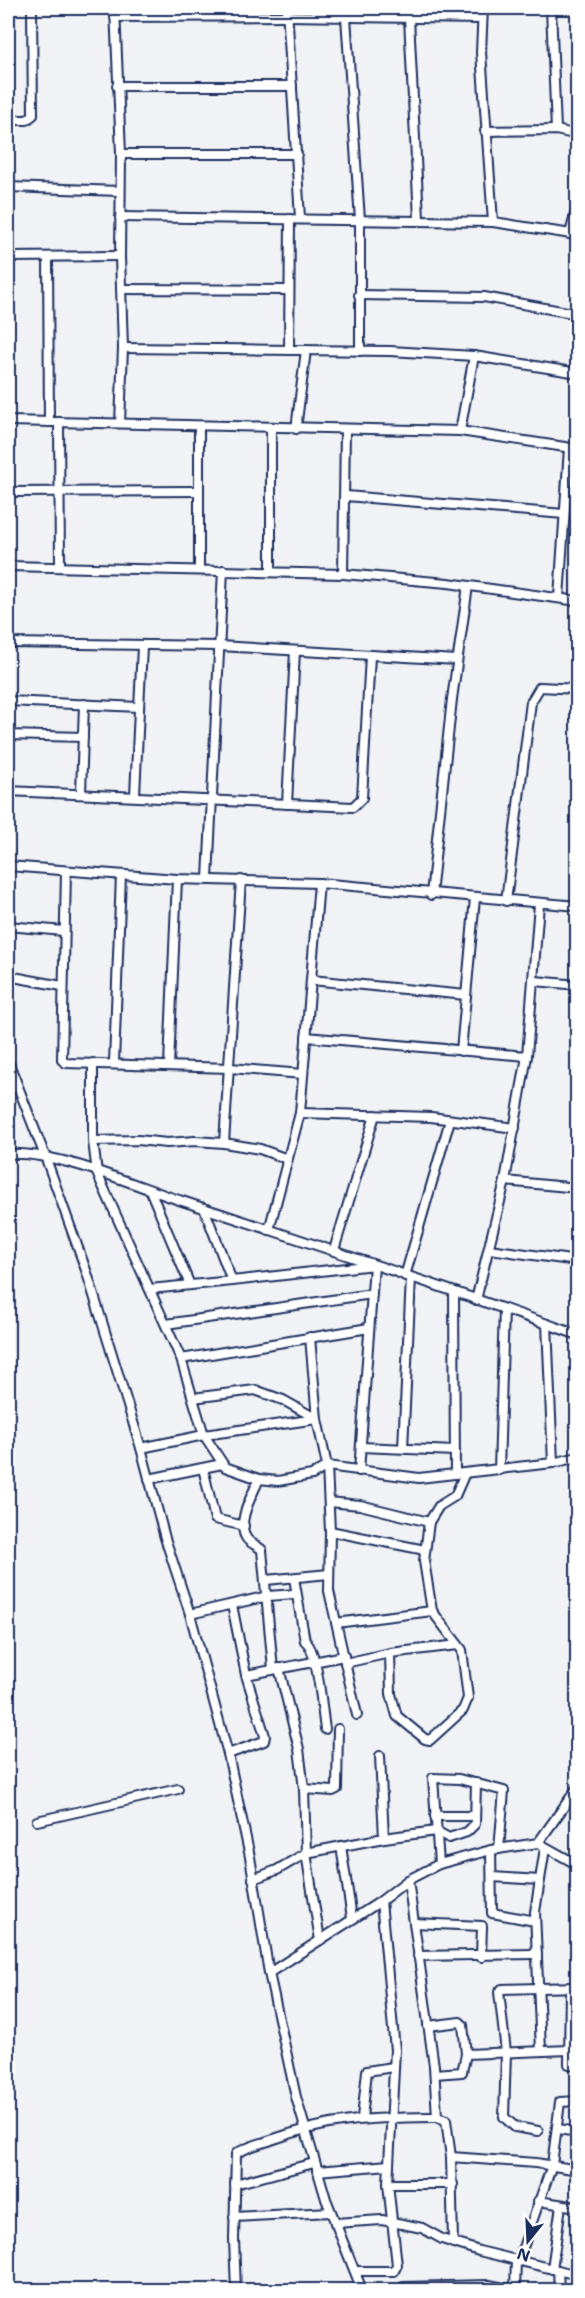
<svg xmlns="http://www.w3.org/2000/svg" width="585" height="2298" font-family="'Shantell Sans',sans-serif">
<style>
.lines{fill:none;stroke-linecap:round;stroke-linejoin:round}
.street-casing{stroke:#1b2f5e;stroke-width:12}
.street{stroke:#fff;stroke-width:8}
</style>
<rect width="100%" height="100%" fill="#f1f2f5"/>
<filter id="ink" filterUnits="userSpaceOnUse"><feTurbulence type="fractalNoise" baseFrequency=".0167" numOctaves="2"/><feDisplacementMap in="SourceGraphic" scale="12" xChannelSelector="R" yChannelSelector="G"/><feConvolveMatrix kernelMatrix="1 2 1 2 8 2 1 2 1" color-interpolation-filters="sRGB"/></filter>
<g filter="url(#ink)">
<g class="lines">
<!-- street casing -->
<g class="street-casing">
<g id="street">
<polyline points="115,8 121,154 120,256 123,348 120,423"/>
<polyline points="287,8 300,218"/>
<polyline points="483,8 481,52 493,222"/>
<polyline points="551,8 556,130"/>
<polyline points="115,17 287,16 481,19"/>
<polyline points="346,17 360,220 360,351"/>
<polyline points="409,18 419,219"/>
<polyline points="117,86 292,86"/>
<polyline points="8,120 27,120 33,115 32,8"/>
<polyline points="485,131 556,130 578,135"/>
<polyline points="121,154 297,154"/>
<polyline points="8,187 120,191"/>
<polyline points="120,217 493,222 578,235"/>
<polyline points="570,234 578,203"/>
<polyline points="8,257 120,256"/>
<polyline points="48,257 49,422"/>
<polyline points="121,289 289,290"/>
<polyline points="359,295 484,297 578,314"/>
<polyline points="123,348 390,351 474,356 578,373"/>
<polyline points="289,350 290,219"/>
<polyline points="8,421 460,431 578,449"/>
<polyline points="59,422 60,566"/>
<polyline points="199,426 199,569"/>
<polyline points="296,429 306,350"/>
<polyline points="460,431 474,356"/>
<polyline points="8,492 199,491"/>
<polyline points="346,496 564,514"/>
<polyline points="8,566 343,574 448,583 578,601"/>
<polyline points="271,572 271,429"/>
<polyline points="343,574 345,430"/>
<polyline points="559,598 569,448"/>
<polyline points="8,643 219,646 457,660"/>
<polyline points="8,701 139,707"/>
<polyline points="8,735 83,737"/>
<polyline points="8,791 353,807 362,798 370,656"/>
<polyline points="81,793 84,704"/>
<polyline points="135,795 142,646"/>
<polyline points="287,804 295,651"/>
<polyline points="8,866 177,879 319,883 578,906"/>
<polyline points="66,872 62,1060 66,1063 230,1068 303,1074"/>
<polyline points="208,879 223,570"/>
<polyline points="431,895 452,699 468,586"/>
<polyline points="506,901 531,702 540,687 578,689"/>
<polyline points="8,926 64,931"/>
<polyline points="8,976 62,986"/>
<polyline points="311,980 466,995"/>
<polyline points="535,981 578,985"/>
<polyline points="306,1037 527,1056"/>
<polyline points="461,1051 475,898"/>
<polyline points="8,1061 45,1156 87,1273 141,1448 165,1538 190,1614 228,1754 250,1857 269,1973 296,2097 326,2199 362,2290"/>
<polyline points="93,1063 93,1141 97,1173 181,1359 204,1435 225,1467 259,1479 278,1481 312,1475 327,1466 419,1478 553,1463 578,1457"/>
<polyline points="114,1063 121,875"/>
<polyline points="169,1065 177,879"/>
<polyline points="8,1089 18,1087"/>
<polyline points="300,1113 431,1117 515,1128"/>
<polyline points="93,1141 138,1140 167,1143 195,1141 224,1143 260,1149 287,1159"/>
<polyline points="224,1143 241,880"/>
<path d="M8 1154C58 1151 133 1185 182 1201 314 1244 447 1288 578 1335"/>
<polyline points="505,1181 578,1188"/>
<polyline points="150,1190 190,1285"/>
<polyline points="204,1208 232,1281 374,1265 359,1471"/>
<polyline points="269,1230 300,1113 319,883"/>
<polyline points="489,1249 578,1261"/>
<polyline points="334,1250 375,1115"/>
<polyline points="405,1276 450,1120"/>
<polyline points="150,1289 232,1281"/>
<polyline points="454,1292 455,1474"/>
<polyline points="476,1300 505,1181 527,1056 539,904"/>
<polyline points="166,1324 372,1294"/>
<polyline points="547,1324 553,1463"/>
<polyline points="310,1337 317,1419 327,1466 330,1531 329,1591 357,1715"/>
<polyline points="181,1359 369,1328"/>
<polyline points="193,1398 255,1390 283,1400 317,1419"/>
<polyline points="361,1447 455,1451"/>
<polyline points="141,1448 204,1435 317,1419"/>
<polyline points="403,1448 411,1278"/>
<polyline points="203,1468 215,1519 244,1526"/>
<polyline points="499,1470 504,1309"/>
<polyline points="149,1479 222,1464"/>
<path d="M259 1479C253 1494 235 1523 247 1539 250 1543 258 1546 262 1550L273 1669"/>
<polyline points="329,1502 360,1505 429,1522"/>
<polyline points="330,1531 425,1550"/>
<path d="M294 1578 305 1641C318 1649 322 1712 325 1729"/>
<polyline points="266,1580 329,1574"/>
<polyline points="190,1614 268,1596 296,1594"/>
<polyline points="336,1623 432,1611"/>
<polyline points="390,1653 391,1694 397,1716 425,1739 430,1740 463,1710 468,1698 462,1650 432,1611 424,1561 429,1522 439,1506 455,1496 465,1473"/>
<polyline points="345,1663 390,1653 458,1645"/>
<polyline points="279,1668 299,1749 304,1789 306,1853 320,1940"/>
<polyline points="246,1675 344,1656"/>
<polyline points="228,1754 264,1741 265,1736 246,1675 232,1605"/>
<polyline points="380,1756 384,1838"/>
<polyline points="304,1789 333,1791 337,1789 338,1729"/>
<polyline points="435,1816 474,1816"/>
<polyline points="37,1821 178,1789"/>
<polyline points="542,1845 578,1865"/>
<polyline points="341,1846 352,1918"/>
<polyline points="491,1850 492,1913 535,1921"/>
<polyline points="439,1864 433,1778 459,1779 504,1791 499,1849"/>
<polyline points="492,1877 540,1880"/>
<polyline points="253,1879 277,1870 306,1853 384,1838 436,1831 449,1838 467,1832 475,1824 476,1783"/>
<polyline points="408,1880 434,2066 437,2117"/>
<polyline points="414,1923 482,1926 481,1957"/>
<polyline points="418,1956 537,1954"/>
<polyline points="269,1973 381,1901 408,1880 439,1864 491,1850 538,1843 578,1787"/>
<polyline points="570,1987 569,2064 578,2065"/>
<polyline points="428,2026 460,2022 463,2025 466,2054 462,2072 435,2074"/>
<polyline points="541,2051 535,1912 545,1848"/>
<polyline points="466,2054 569,2050"/>
<polyline points="362,2118 367,2071 393,2067"/>
<polyline points="558,2129 578,2132"/>
<polyline points="538,2131 515,2127 504,2117 506,2052 499,1992 502,1989 578,1987"/>
<polyline points="451,2157 536,2163 578,2170"/>
<polyline points="317,2171 389,2165"/>
<polyline points="235,2184 314,2163"/>
<polyline points="388,2184 453,2184"/>
<polyline points="538,2201 578,2207"/>
<polyline points="234,2217 331,2212"/>
<polyline points="335,2223 382,2220 422,2228 442,2239 479,2251 578,2275"/>
<polyline points="552,2269 561,2205"/>
<polyline points="558,2270 559,2290"/>
<polyline points="356,2271 394,2271 397,2265 388,2184 395,2050 381,1901"/>
<path d="M236 2290 234 2239 236 2154C245 2147 260 2144 271 2140 333 2118 372 2118 437 2117L446 2120 451 2157 453 2243"/>
<polyline points="400,2290 403,2287 489,2285 515,2290"/>
<polyline points="515,2290 516,2260 520,2256 552,2165 560,2102 578,2101"/>
</g>
</g>
<!-- street -->
<use href="#street" class="street"/>
</g>
</g>
<!-- margin -->
<rect width="585" height="2298" fill="none" stroke="#fff" stroke-width="30"/>
<rect x="15" y="15" width="555" height="2268" fill="none" stroke="#1b2f5e" stroke-width="2" filter="url(#ink)"/>
<!-- north arrow -->
<g transform="translate(528 2241) rotate(198)" stroke="#ffffff" stroke-width="4.5" paint-order="stroke">
<path d="M0-4.5L10 22L0 15L-10 22Z" fill="#1b2f5e"/>
<text y="-9" font-size="16" font-weight="bold" text-anchor="middle" fill="#1b2f5e">N</text>
</g>
</svg>
